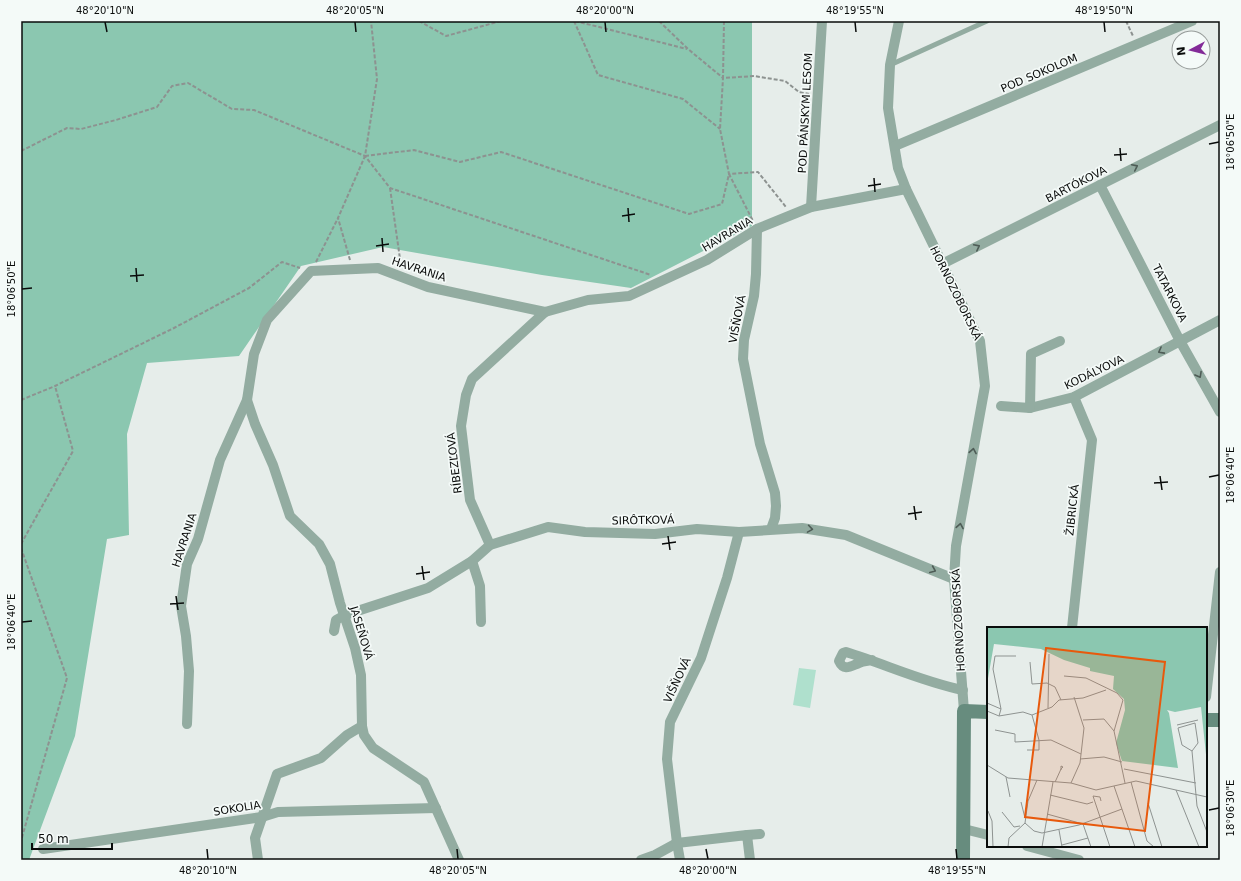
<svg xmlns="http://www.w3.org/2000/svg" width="1241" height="881" font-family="'DejaVu Sans',sans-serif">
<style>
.green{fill:#afe0cd}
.forest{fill:#8bc7b0}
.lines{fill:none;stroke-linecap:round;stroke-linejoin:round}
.path{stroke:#8d9290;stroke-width:2;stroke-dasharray:4 2;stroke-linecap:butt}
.lane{stroke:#93aca1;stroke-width:5}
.street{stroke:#93aca1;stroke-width:10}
.secondary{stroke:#678c7e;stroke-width:14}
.oneway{stroke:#4e5c56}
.ticks{fill:none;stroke:#0a0c0b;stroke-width:1.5}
.labels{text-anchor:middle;stroke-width:3.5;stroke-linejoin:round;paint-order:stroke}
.street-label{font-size:11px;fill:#0a0c0b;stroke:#f4faf8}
.inset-road{fill:none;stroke:#8e9391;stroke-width:1}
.view{fill:#e8590c;fill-opacity:0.15;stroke:#e8590c;stroke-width:2}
.inset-edge{fill:none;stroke:#0a0c0b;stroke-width:2}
.neatline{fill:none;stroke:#0a0c0b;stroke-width:1.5}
.ticks-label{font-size:10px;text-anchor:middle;fill:#0a0c0b}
</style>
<rect width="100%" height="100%" fill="#e6edea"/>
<!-- green -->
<polygon class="green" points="799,668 816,670 810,708 793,705"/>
<!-- forest -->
<polygon class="forest" points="21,21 752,21 752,226 631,288 542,275 383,247 301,266 239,356 147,363 127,434 129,535 107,539 75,736 29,860 21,860"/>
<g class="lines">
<!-- path -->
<g class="path">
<polyline points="419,21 446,36 501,21"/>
<polyline points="574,21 598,75 683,99 720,129"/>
<polyline points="575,21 687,49"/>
<polyline points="659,21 688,49 723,78 720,129 729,174 758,172 786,207"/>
<polyline points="724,21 723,78 754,76 785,81 799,92 809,94"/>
<polyline points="1126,21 1133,36"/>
<polyline points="21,151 67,128 81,129 116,120 157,107 172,86 188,83 232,109 254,110 365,156 390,188 651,275"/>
<polyline points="365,156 414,150 460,162 501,152 689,214 722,204 729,174 753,221"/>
<polyline points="390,188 401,266"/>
<polyline points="350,260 338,218 365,156 377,79 371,21"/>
<polyline points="316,262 338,218"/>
<polyline points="21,400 55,386 174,328 249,288 282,262 300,268"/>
<polyline points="21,544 73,451 55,386"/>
<polyline points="21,548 67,678 21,841"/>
</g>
<!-- lane -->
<polyline class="lane" points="890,65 987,21"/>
<!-- street -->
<g class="street">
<polyline points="899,21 890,65 888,108 898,168 906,189 980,341 985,386 956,546 954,579 964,711"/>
<polyline points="895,146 1192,21"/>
<polyline points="1100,185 1180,341 1220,412"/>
<polyline points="811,207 822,21"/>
<polyline points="757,229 756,274 754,296 744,340 743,359 760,444 775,493 776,506 775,518 771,529"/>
<polyline points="942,264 1220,125"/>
<polyline points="1060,341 1031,354 1030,408 1074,397 1220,320"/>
<polyline points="247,400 255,424 273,465 290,516 319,544 330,564 340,603 355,648 361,675 362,726 364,735 373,748 424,782 459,860"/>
<polyline points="1001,406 1030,408"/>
<polyline points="490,545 470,500 461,426 466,395 472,379 545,312"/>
<polyline points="472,561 480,586 481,622"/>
<polyline points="1072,628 1092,440 1074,397"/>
<polyline points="334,631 336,620 345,615 428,588 472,561 490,545 548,527 585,532 655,534 697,529 739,532 802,528 846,535 954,579"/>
<path d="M872 660C868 661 863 661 859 663 851 666 844 672 839 661L843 653 846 652C885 664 923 682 963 690"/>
<polyline points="1206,697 1220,572"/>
<polyline points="187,724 189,671 186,636 181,606 187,564 198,539 220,460 247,400 254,354 267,320 311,271 378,268 428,287 545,312 588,300 629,296 707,260 757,229 811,207 906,189"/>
<polyline points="964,829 988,835"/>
<polyline points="747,835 760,834"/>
<polyline points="1027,846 1079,860"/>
<polyline points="43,849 262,817 278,812 436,808"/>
<polyline points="258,860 255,838 277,774 321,758 347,735 362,726"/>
<polyline points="641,860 655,855 677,843 747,835 750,860"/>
<polyline points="680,860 677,843 667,759 670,722 701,658 727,578 739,532"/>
</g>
<!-- secondary -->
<g class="secondary">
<polyline points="1206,720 1220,720"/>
<polyline points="963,860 964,711 988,712"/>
</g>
</g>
<!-- one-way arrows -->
<defs><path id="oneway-chevron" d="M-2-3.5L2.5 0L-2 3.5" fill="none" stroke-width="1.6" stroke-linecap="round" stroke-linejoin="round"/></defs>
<g class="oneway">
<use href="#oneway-chevron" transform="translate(1135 167) rotate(-26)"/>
<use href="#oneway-chevron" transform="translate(977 247) rotate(-27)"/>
<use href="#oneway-chevron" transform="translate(1161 351) rotate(152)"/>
<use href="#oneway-chevron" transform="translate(1199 375) rotate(61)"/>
<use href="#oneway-chevron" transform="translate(973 451) rotate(-80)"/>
<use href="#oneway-chevron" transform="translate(960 526) rotate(-80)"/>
<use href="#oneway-chevron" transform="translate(810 529) rotate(9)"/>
<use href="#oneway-chevron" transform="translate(933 570) rotate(23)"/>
</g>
<!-- ticks -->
<path class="ticks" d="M105 22 107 32M355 22 356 32M605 22 606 32M855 22 856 32M1104 22 1105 32M1209 144 1219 142M1120 148 1121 161M1114 155 1127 154M874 178 875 192M868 186 881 184M628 208 629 222M622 216 635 214M382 238 383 252M376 246 389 244M136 268 137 282M130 276 144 275M22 289 32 288M1160 476 1162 490M1209 477 1219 475M1154 483 1168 482M914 506 916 520M908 514 922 512M668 536 670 550M662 544 676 542M422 566 424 580M416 574 430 572M176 596 178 610M170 604 184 603M22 622 32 621M1209 810 1219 808M207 849 208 859M457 849 458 859M706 849 708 859M956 849 957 859"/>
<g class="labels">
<!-- street labels -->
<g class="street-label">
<text transform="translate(1039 73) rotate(-23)" y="4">POD SOKOLOM</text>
<text transform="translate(805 113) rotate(-87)" y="4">POD PÁNSKYM LESOM</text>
<text transform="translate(1076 184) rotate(-27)" y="4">BARTÓKOVA</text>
<text transform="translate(727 234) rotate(-31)" y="4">HAVRANIA</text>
<text transform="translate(419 269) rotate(18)" y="4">HAVRANIA</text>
<text transform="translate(956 293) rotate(64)" y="4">HORNOZOBORSKÁ</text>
<text transform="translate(1170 293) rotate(63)" y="4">TATARKOVA</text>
<text transform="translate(737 319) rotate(-79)" y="4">VIŠŇOVÁ</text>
<text transform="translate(1094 372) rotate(-26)" y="4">KODÁLYOVA</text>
<text transform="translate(454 463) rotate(-97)" y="4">RÍBEZĽOVÁ</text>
<text transform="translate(1072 510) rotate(-84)" y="4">ŽIBRICKÁ</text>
<text transform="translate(643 520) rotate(-1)" y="4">SIRÔTKOVÁ</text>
<text transform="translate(184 540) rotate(-72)" y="4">HAVRANIA</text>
<text transform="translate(958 620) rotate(-93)" y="4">HORNOZOBORSKÁ</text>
<text transform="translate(362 633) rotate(73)" y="4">JASEŇOVÁ</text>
<text transform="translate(677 680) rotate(-65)" y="4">VIŠŇOVÁ</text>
<text transform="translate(237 808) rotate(-9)" y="4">SOKOLIA</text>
</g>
</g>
<!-- overview -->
<g transform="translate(987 627)">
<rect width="220" height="220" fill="#e6edea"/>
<path d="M0 0H220V137L214 80 188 85 180 83 182 86 191 141 135 134 129 116 138 83 137 72 126 62 127 49 103 44V41L77 33 54 22 7 17 0 57Z" fill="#8bc7b0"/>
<path class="inset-road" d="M43 35 45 57 60 56 68 60 74 73M77 49 99 51 130 66 136 73 127 104 138 156M0 76 14 82M61 81 62 27M0 84 12 89 36 85 45 88 65 80 72 73 96 71 119 63M12 89 14 82 6 42 8 29H29M96 93 117 92 127 104M190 98 211 93M8 103 28 107V115L64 113 94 127M40 123H52V113L45 88M205 124 195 118 191 101 208 96 211 116 205 124 210 179 220 205M93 132 117 130 135 135M0 138 21 151 84 156 109 163 149 154 220 170M137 142 209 156M19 150 23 170M68 155 69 153 74 142 76 140 74 139V143M144 155 160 214 167 220M84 156 93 136 97 101 87 70M127 159 148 220M189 163 212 220M63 168 100 177 106 175M114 174 113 170 106 169 123 220M34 175 38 191M161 176 175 220M1 184 5 194 6 220M15 185 27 200 33 199M60 187 96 197M38 196 47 204 55 206 92 198 135 182M96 197 104 220M72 203 75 220M75 218 101 211M21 220 22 211 38 196 41 174 50 153M55 220 66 155"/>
<path class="view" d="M59 21 178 35 158 204 38 190Z"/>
<rect width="220" height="220" class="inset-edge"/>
</g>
<!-- border -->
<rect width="1241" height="881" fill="none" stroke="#f4faf8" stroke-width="44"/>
<!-- north arrow -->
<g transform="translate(1191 50) rotate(263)"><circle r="19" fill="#f4faf8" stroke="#969b99"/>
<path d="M0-3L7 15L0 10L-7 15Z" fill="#832b98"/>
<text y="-6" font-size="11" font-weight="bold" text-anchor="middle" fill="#0a0c0b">N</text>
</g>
<!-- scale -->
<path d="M32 843v6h80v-6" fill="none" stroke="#0a0c0b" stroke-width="2"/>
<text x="38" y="843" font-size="12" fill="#0a0c0b" stroke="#f4faf8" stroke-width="3" paint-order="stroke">50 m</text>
<rect x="22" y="22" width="1197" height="837" class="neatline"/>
<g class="ticks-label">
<text x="105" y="14">48°20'10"N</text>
<text x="355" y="14">48°20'05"N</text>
<text x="605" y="14">48°20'00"N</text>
<text x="855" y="14">48°19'55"N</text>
<text x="1104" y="14">48°19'50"N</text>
<text transform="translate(1230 142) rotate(-90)" y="4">18°06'50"E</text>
<text transform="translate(11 289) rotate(-90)" y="4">18°06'50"E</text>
<text transform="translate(1230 475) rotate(-90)" y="4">18°06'40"E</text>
<text transform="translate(11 622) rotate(-90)" y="4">18°06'40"E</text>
<text transform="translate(1230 808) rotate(-90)" y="4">18°06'30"E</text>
<text x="208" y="874">48°20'10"N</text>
<text x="458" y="874">48°20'05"N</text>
<text x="708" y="874">48°20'00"N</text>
<text x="957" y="874">48°19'55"N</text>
</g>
</svg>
